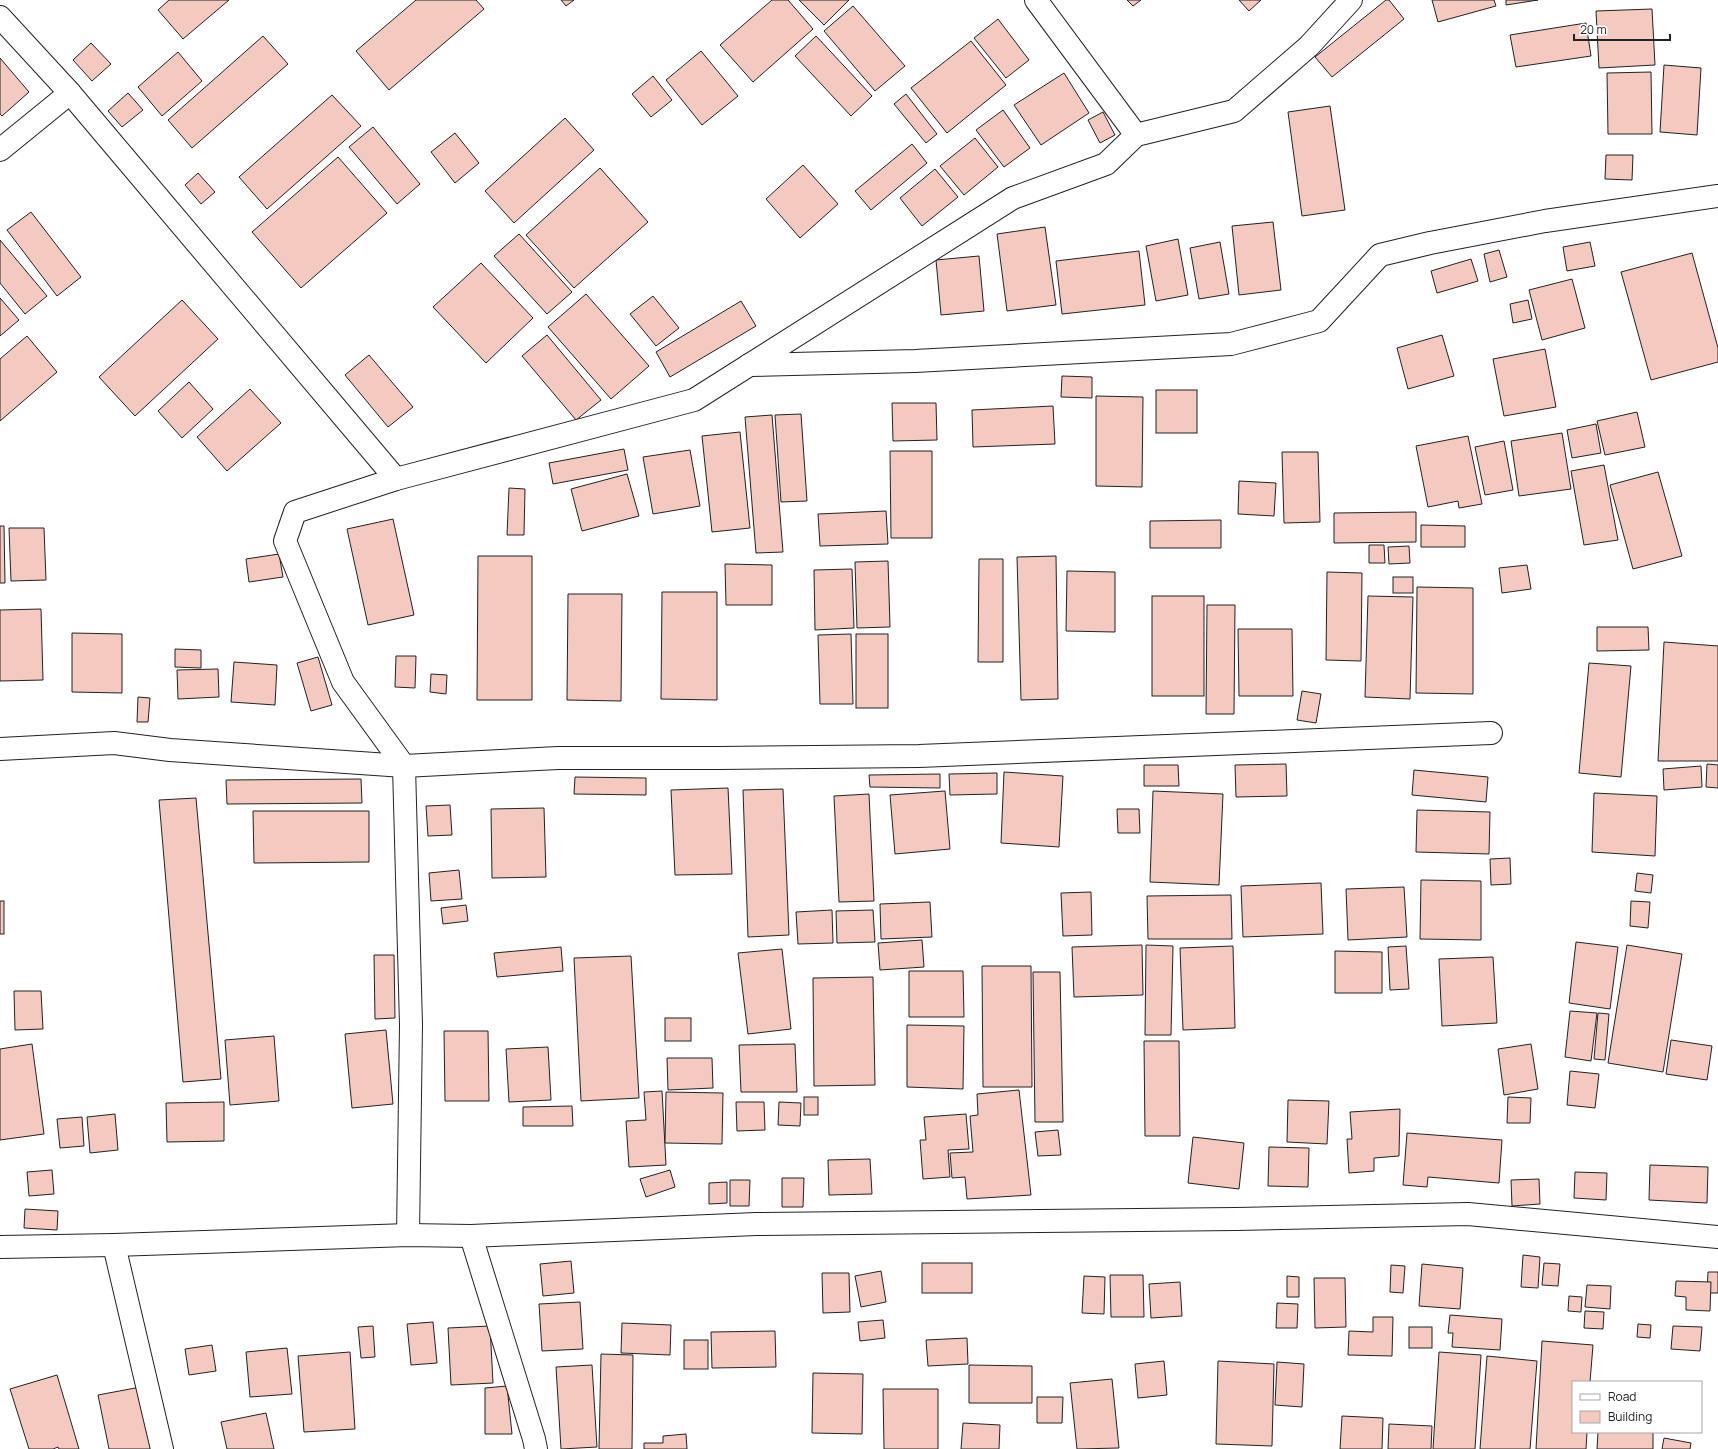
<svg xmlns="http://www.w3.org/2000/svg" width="1718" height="1449" font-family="Manrope,sans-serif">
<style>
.building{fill:#f3c9c0;stroke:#222}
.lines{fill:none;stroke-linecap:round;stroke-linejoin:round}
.minor-casing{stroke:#222;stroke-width:24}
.minor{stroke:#fff;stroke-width:22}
</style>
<rect width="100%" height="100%" fill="#fff"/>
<!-- building -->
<g class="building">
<polygon points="169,0 229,0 183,39 158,10"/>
<polygon points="416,0 476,0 484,9 389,90 356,51"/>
<polygon points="561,0 574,0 566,6"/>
<polygon points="772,0 788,0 813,29 753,82 720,45"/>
<polygon points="799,0 849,0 824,25"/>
<polygon points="1127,0 1141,0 1133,6"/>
<polygon points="1239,0 1261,0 1249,11"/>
<polygon points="1386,0 1389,0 1404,19 1332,77 1315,57"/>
<polygon points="1432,0 1494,0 1496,6 1438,22"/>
<polygon points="1506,0 1538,0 1506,5"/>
<polygon points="853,6 905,66 875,91 824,31"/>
<polygon points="1652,9 1655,65 1599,68 1596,11"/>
<polygon points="998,19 1029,60 1006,78 974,38"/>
<polygon points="1586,23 1591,56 1516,67 1510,35"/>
<polygon points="263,36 288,64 192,148 168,120"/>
<polygon points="816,36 872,96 851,116 795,56"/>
<polygon points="971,41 1006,85 947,133 911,88"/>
<polygon points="91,43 111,64 92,81 73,60"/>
<polygon points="701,51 738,96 702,125 666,80"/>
<polygon points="178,52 202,81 162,116 138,87"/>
<polygon points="0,58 29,92 2,116 0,114"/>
<polygon points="1664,65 1701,68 1697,135 1660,132"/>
<polygon points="1651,72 1652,134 1608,134 1607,73"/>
<polygon points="1064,73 1089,113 1041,145 1014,105"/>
<polygon points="653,76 672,100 651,117 632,94"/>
<polygon points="128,93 143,110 122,127 108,111"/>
<polygon points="906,94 937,134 926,143 894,104"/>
<polygon points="332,95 361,126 267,209 239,177"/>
<polygon points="1330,106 1345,210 1302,216 1288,112"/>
<polygon points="1003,110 1030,148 1004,167 976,130"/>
<polygon points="1103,112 1115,135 1100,143 1088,120"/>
<polygon points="565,118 594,150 514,223 485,191"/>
<polygon points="373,127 420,184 397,204 349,147"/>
<polygon points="455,133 479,163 455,183 431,152"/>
<polygon points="975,138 998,167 964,195 940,166"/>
<polygon points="912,144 927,163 871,210 855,191"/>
<polygon points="1606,155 1633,155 1632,180 1605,179"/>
<polygon points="338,157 387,213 301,288 252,232"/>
<polygon points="803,165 838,204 800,238 766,199"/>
<polygon points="600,168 648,222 574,288 526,235"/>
<polygon points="935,169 958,197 922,226 900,198"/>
<polygon points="198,173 215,192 201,204 185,185"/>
<polygon points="31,212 81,277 57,296 7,230"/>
<polygon points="1273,222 1281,290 1239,295 1232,226"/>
<polygon points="1045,227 1056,305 1007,311 997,234"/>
<polygon points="519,234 572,292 547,314 494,256"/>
<polygon points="1178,239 1188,295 1156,301 1146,246"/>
<polygon points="0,240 47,296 25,314 0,283"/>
<polygon points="1220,242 1229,294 1199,299 1190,248"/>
<polygon points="1590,242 1595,266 1567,271 1563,247"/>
<polygon points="1499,250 1507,277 1490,282 1484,254"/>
<polygon points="1139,251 1145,305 1062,314 1056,261"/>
<polygon points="1692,253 1718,348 1718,362 1651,380 1621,272"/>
<polygon points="979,256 984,311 941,315 936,260"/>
<polygon points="1471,259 1478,281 1437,293 1431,271"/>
<polygon points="481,263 533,318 486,363 433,307"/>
<polygon points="1572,279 1585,328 1542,340 1529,290"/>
<polygon points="586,294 649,366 611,399 548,327"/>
<polygon points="653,296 679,328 656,346 630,314"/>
<polygon points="0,298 19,320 0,336"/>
<polygon points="182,300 218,339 135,416 99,377"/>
<polygon points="1528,300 1532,319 1513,323 1510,304"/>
<polygon points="741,301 756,326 670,377 656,352"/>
<polygon points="547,335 601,400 576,420 522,356"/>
<polygon points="1442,335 1454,376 1408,389 1397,348"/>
<polygon points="27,336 57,372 0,421 0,359"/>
<polygon points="1545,349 1556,407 1504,416 1493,359"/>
<polygon points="369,355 413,407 388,427 345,375"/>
<polygon points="1062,376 1092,377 1092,398 1061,397"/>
<polygon points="189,382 213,409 182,438 158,411"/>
<polygon points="250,389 281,423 227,471 197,437"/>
<rect x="1156" y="390" width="41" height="43"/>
<polygon points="1096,396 1143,397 1142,487 1096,486"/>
<polygon points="892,403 936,403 937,440 893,441"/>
<polygon points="1053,406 1055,444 973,447 972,410"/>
<polygon points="1637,412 1645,447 1605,455 1597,421"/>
<polygon points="801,414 807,501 781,502 775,415"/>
<polygon points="772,415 783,552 756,553 745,417"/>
<polygon points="1596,424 1601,453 1572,458 1567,430"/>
<polygon points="740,432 750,528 712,532 702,436"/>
<polygon points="1562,433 1571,489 1519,496 1511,441"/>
<polygon points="1468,436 1482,504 1459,508 1458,501 1428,507 1416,446"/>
<polygon points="1504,441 1513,490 1485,495 1475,447"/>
<polygon points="624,449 628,470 553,484 549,463"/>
<polygon points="690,450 700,506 653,514 643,457"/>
<polygon points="890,451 932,451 932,538 891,538"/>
<polygon points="1282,452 1318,452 1320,522 1284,523"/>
<polygon points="1604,465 1618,540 1584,545 1571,471"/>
<polygon points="1658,472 1682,556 1633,569 1610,485"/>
<polygon points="627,474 639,516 582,531 571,489"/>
<polygon points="1239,481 1276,483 1274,516 1238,514"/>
<polygon points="509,488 525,489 524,535 507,535"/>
<polygon points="886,511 888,544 820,546 818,514"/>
<polygon points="1416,512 1416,542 1334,543 1334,513"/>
<polygon points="393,519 414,615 368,625 347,529"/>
<polygon points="1221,520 1221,548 1150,548 1150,521"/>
<polygon points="1421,525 1465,526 1465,547 1421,547"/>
<polygon points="0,526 4,526 5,583 0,583"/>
<polygon points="9,528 44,528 46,580 11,581"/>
<polygon points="1369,545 1384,545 1385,563 1369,563"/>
<polygon points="1409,546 1410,563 1389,564 1388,547"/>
<polygon points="279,554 283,577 249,582 246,559"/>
<polygon points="478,556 532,556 532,700 477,700"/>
<polygon points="1056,556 1058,699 1021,700 1017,557"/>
<polygon points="979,559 1003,559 1003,662 978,662"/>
<polygon points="888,561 890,627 857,628 855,562"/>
<polygon points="725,564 772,565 772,605 726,605"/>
<polygon points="1527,565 1531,589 1502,593 1499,568"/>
<polygon points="852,569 854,628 815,630 814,570"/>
<polygon points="1067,571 1115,572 1115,632 1066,631"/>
<polygon points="1327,572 1362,573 1361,661 1326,660"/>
<rect x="1393" y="577" width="20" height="16"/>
<polygon points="1417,587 1473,588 1473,694 1416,693"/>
<polygon points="662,592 717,592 717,700 661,699"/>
<polygon points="568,594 622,594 621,701 567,700"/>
<rect x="1152" y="596" width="52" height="100"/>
<polygon points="1368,596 1413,597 1410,699 1365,697"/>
<polygon points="1207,605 1235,605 1234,714 1206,714"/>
<polygon points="41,609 43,680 0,681 0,610"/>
<polygon points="1597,627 1648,627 1649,650 1597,651"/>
<polygon points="1238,629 1292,629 1293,696 1239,696"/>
<polygon points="72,633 122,634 122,693 72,692"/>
<polygon points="851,634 853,704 820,704 818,635"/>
<rect x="856" y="634" width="32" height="74"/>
<polygon points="1664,642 1718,646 1718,761 1658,761"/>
<polygon points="175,649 201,650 201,668 175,667"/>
<polygon points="396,656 416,656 415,688 395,687"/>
<polygon points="318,657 332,705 311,711 297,663"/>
<polygon points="234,662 277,665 275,705 231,702"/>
<polygon points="1589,663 1631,666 1621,777 1579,773"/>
<polygon points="218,669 219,697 178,699 177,670"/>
<polygon points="431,674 447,675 446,694 430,692"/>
<polygon points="1302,691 1321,694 1316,723 1297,720"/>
<polygon points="138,697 150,698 148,722 137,722"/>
<polygon points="1286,764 1287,796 1236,797 1235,765"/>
<polygon points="1707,764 1718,765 1718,788 1706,787"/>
<polygon points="1144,765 1178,765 1179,786 1144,786"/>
<polygon points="1701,766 1702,787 1664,790 1663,769"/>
<polygon points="1414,770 1488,777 1486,802 1412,795"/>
<polygon points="1004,772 1063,776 1059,847 1001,843"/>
<polygon points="997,773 997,794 950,795 949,774"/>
<polygon points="940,774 940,788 870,787 869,775"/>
<polygon points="575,777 646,778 646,795 574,794"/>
<polygon points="361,779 362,803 227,804 226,780"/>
<polygon points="728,788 732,874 675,875 671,790"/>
<polygon points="783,789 789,935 748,937 743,790"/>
<polygon points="945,791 950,849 895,854 890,795"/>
<polygon points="1153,791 1223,794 1219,885 1150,882"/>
<polygon points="1594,793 1657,796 1655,856 1592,852"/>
<polygon points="869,794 874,901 839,902 834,796"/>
<polygon points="196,798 221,1079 183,1082 159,800"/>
<polygon points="450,805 452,835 428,836 426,806"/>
<polygon points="544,808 546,877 492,878 491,809"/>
<polygon points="1117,809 1139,809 1140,833 1118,833"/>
<polygon points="1417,810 1490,812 1489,854 1416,852"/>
<polygon points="253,811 369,811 369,862 254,863"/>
<polygon points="1510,858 1511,884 1491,885 1490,859"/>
<polygon points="459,870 462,899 431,901 429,873"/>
<polygon points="1637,873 1653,875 1651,893 1635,891"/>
<polygon points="1421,880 1481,881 1481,940 1420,939"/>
<polygon points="1321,883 1323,934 1243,937 1241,886"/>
<polygon points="1404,887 1407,937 1348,940 1346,889"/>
<polygon points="1091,892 1092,935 1063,936 1061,893"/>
<polygon points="1231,895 1232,939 1148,939 1147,896"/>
<rect x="0" y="901" width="4" height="33"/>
<polygon points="1631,901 1650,902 1648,928 1630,926"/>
<polygon points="930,902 932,937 881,939 880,904"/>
<polygon points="466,905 468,921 443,924 441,908"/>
<polygon points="832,910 833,943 798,944 796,912"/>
<polygon points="873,910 875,942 837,943 836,911"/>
<polygon points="922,940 924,967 880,970 878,943"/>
<polygon points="1576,942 1618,947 1610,1009 1569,1003"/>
<polygon points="1142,945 1143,995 1074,997 1072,947"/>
<polygon points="1146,945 1173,946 1171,1035 1145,1035"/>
<polygon points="1627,945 1682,954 1663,1072 1608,1063"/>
<polygon points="1233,946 1235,1028 1183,1030 1180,948"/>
<polygon points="1406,946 1409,989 1390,990 1388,947"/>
<polygon points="561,947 563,971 497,977 494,953"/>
<polygon points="782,949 791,1029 748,1034 738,953"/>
<polygon points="1335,951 1382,952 1382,993 1335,993"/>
<polygon points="374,955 394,955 395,1018 375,1019"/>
<polygon points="631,956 639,1098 581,1101 574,958"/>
<polygon points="1493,957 1497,1023 1442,1026 1439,959"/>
<polygon points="982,966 1031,966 1032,1087 983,1087"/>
<polygon points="909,971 963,971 964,1017 909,1017"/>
<polygon points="1033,972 1060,972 1063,1122 1035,1122"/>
<polygon points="873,977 875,1085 814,1086 813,978"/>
<polygon points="14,991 41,991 43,1029 15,1030"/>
<polygon points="1570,1011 1597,1013 1591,1061 1565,1057"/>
<polygon points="1598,1013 1609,1014 1605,1060 1594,1059"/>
<rect x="665" y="1018" width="26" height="23"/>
<polygon points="907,1025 964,1026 963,1089 907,1087"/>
<polygon points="386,1030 393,1104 352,1108 345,1034"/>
<polygon points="444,1031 488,1031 489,1101 445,1101"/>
<polygon points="274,1036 279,1101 230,1105 225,1040"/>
<polygon points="1671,1040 1712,1046 1707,1080 1666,1074"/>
<polygon points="1144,1041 1179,1041 1180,1136 1145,1136"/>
<polygon points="32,1044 44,1134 0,1140 0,1049"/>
<polygon points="795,1044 797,1092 741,1092 739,1045"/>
<polygon points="1531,1044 1538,1089 1504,1095 1498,1049"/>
<polygon points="548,1047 551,1100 509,1102 506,1049"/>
<polygon points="667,1058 712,1058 713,1088 668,1090"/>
<polygon points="1570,1071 1599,1074 1595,1108 1567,1105"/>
<polygon points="1019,1090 1031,1195 967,1199 965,1177 952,1178 950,1153 973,1152 970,1116 978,1115 977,1094"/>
<polygon points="662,1091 666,1165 629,1167 626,1121 646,1120 644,1092"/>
<polygon points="666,1092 723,1093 722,1144 665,1143"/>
<rect x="804" y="1097" width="14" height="18"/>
<polygon points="1508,1097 1531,1098 1530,1123 1507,1123"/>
<polygon points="1288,1100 1329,1101 1327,1144 1287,1142"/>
<polygon points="224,1102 224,1141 167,1142 166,1103"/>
<polygon points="736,1102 764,1102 765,1130 737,1131"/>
<polygon points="779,1102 801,1103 800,1126 778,1125"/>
<polygon points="572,1106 573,1126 523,1126 523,1107"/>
<polygon points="1400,1109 1399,1156 1374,1158 1374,1171 1349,1173 1347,1139 1352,1139 1350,1112"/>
<polygon points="115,1114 118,1150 90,1153 87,1117"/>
<polygon points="966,1114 969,1149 948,1150 950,1177 923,1179 920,1140 926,1140 924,1117"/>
<polygon points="82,1117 84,1146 60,1148 57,1119"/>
<polygon points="1058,1130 1061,1155 1038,1156 1035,1132"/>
<polygon points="1407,1133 1502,1140 1499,1183 1428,1177 1427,1187 1403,1185"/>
<polygon points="1193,1137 1244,1143 1239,1189 1188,1183"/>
<polygon points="1269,1147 1309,1148 1308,1187 1268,1186"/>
<polygon points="870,1159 872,1194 829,1195 828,1160"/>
<polygon points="1650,1165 1708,1167 1707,1203 1649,1200"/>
<polygon points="52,1170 54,1194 29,1196 27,1172"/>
<polygon points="670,1170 675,1187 646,1197 640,1179"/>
<polygon points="1575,1172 1607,1173 1606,1200 1574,1198"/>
<polygon points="782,1178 804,1178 803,1207 782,1207"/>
<polygon points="1539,1179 1540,1204 1512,1206 1511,1180"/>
<polygon points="730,1180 750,1180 749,1206 730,1206"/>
<polygon points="727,1182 727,1203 709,1204 709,1183"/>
<polygon points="25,1209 58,1211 57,1230 24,1228"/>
<polygon points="1523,1255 1540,1257 1538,1288 1521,1287"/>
<polygon points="571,1261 574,1293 543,1296 540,1264"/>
<rect x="922" y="1263" width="50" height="30"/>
<polygon points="1544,1263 1560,1264 1558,1286 1542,1285"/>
<polygon points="1422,1264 1463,1268 1460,1309 1419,1306"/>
<polygon points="1391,1265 1405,1266 1403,1293 1390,1292"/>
<polygon points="881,1271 886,1302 861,1307 855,1276"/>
<polygon points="1708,1272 1718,1272 1718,1293 1707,1293"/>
<polygon points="822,1273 849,1273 850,1312 823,1313"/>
<polygon points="1110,1275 1143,1275 1144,1317 1111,1317"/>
<polygon points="1084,1276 1105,1277 1104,1314 1082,1313"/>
<polygon points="1287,1276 1299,1277 1299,1297 1287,1297"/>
<polygon points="1314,1278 1345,1278 1346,1327 1315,1328"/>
<polygon points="1676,1281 1711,1282 1710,1311 1686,1310 1686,1297 1675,1296"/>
<polygon points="1180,1282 1182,1316 1151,1318 1149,1284"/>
<polygon points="1587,1285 1611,1286 1610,1309 1585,1307"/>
<polygon points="1569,1296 1582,1297 1581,1312 1568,1311"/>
<polygon points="580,1302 583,1349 542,1351 539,1304"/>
<polygon points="1277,1303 1298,1304 1297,1328 1276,1328"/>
<polygon points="1585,1311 1604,1312 1603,1329 1584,1328"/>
<polygon points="1450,1315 1502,1319 1500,1350 1452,1347 1453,1333 1448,1333"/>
<polygon points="1373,1317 1393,1317 1392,1356 1348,1355 1349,1331 1373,1332"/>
<polygon points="883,1320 885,1338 860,1341 858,1322"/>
<polygon points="433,1322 437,1363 411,1365 407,1324"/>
<polygon points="622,1323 671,1325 670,1355 621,1353"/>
<polygon points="1638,1324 1651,1325 1650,1338 1637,1337"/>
<polygon points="373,1326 375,1357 361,1358 358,1327"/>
<polygon points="490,1326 493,1383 451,1385 448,1328"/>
<polygon points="1673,1326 1702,1327 1700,1351 1671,1349"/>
<rect x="1409" y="1327" width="23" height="21"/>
<polygon points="775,1331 776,1367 712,1368 711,1332"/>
<polygon points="967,1338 968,1364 928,1366 926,1340"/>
<rect x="684" y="1340" width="24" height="29"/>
<polygon points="1542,1341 1593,1345 1590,1382 1573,1382 1573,1432 1587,1432 1586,1449 1536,1449"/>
<polygon points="212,1345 216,1371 189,1375 185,1349"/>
<polygon points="287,1348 292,1394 250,1397 246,1352"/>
<polygon points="350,1352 355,1429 304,1432 298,1356"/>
<polygon points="1439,1352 1481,1355 1475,1449 1433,1449"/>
<polygon points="601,1354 633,1355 632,1449 599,1449"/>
<polygon points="1487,1356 1537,1361 1530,1449 1480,1449"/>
<polygon points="1164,1361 1167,1395 1138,1398 1135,1364"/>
<polygon points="1218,1361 1274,1364 1272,1446 1216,1444"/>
<polygon points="1277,1362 1304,1364 1302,1407 1275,1405"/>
<polygon points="592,1365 597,1447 561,1449 556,1367"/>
<polygon points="969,1365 1032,1366 1032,1403 969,1403"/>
<polygon points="813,1373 863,1374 862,1434 812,1433"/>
<polygon points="57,1375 79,1449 59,1449 58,1447 53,1449 29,1449 10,1389"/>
<polygon points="1112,1379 1119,1448 1077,1449 1070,1383"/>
<polygon points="146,1386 160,1449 109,1449 98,1395"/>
<polygon points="507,1386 512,1434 485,1434 485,1388"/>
<polygon points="883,1389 938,1389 938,1449 884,1449"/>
<polygon points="1037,1397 1063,1397 1062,1423 1037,1423"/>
<polygon points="266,1413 274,1449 227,1449 221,1422"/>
<polygon points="1342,1416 1383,1418 1382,1449 1340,1449"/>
<polygon points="963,1423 1000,1425 999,1449 961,1449"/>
<polygon points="1389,1424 1432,1426 1431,1449 1388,1449"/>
<polygon points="1598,1432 1653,1432 1653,1449 1597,1449"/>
<polygon points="686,1434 687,1449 644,1449 644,1443 663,1443 663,1436"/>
<polygon points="1664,1438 1691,1443 1690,1449 1662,1449"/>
</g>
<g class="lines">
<!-- minor casing -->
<g class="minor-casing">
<g id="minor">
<polyline points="1036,0 1136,135"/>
<polyline points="0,17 70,93 396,479"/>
<polyline points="0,150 70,93"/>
<polyline points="749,365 915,361 1231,344 1319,321 1380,255 1430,243 1545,221 1718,196"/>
<polyline points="0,749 114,743 170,750 404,766 558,758 719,758 919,756 1491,733"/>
<polyline points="408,1235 411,1025 404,766 343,682 285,541 295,512 396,479 694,400 1013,198 1106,164 1136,135 1234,111 1309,46 1351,0"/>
<polyline points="471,1236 534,1439 536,1449"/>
<polyline points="114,1245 162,1449"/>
<polyline points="0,1247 114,1245 408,1235 471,1236 756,1224 1236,1219 1468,1214 1718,1237"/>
</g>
</g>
<!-- minor -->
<use href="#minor" class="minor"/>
</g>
<!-- legend -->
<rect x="1572" y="1381" width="130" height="52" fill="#ffffff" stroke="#a7a7a7"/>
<rect x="1580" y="1394" width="20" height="6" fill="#ffffff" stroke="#a7a7a7"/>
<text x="1608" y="1401" font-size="12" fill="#222222">Road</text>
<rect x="1580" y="1411" width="20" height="12" fill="#f3c9c0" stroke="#a7a7a7"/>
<text x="1608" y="1421" font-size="12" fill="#222222">Building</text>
<!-- scale -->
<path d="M1574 34v6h96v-6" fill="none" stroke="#222222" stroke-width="2"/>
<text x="1580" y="34" font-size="12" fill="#222222" stroke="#ffffff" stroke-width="3" paint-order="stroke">20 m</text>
</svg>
